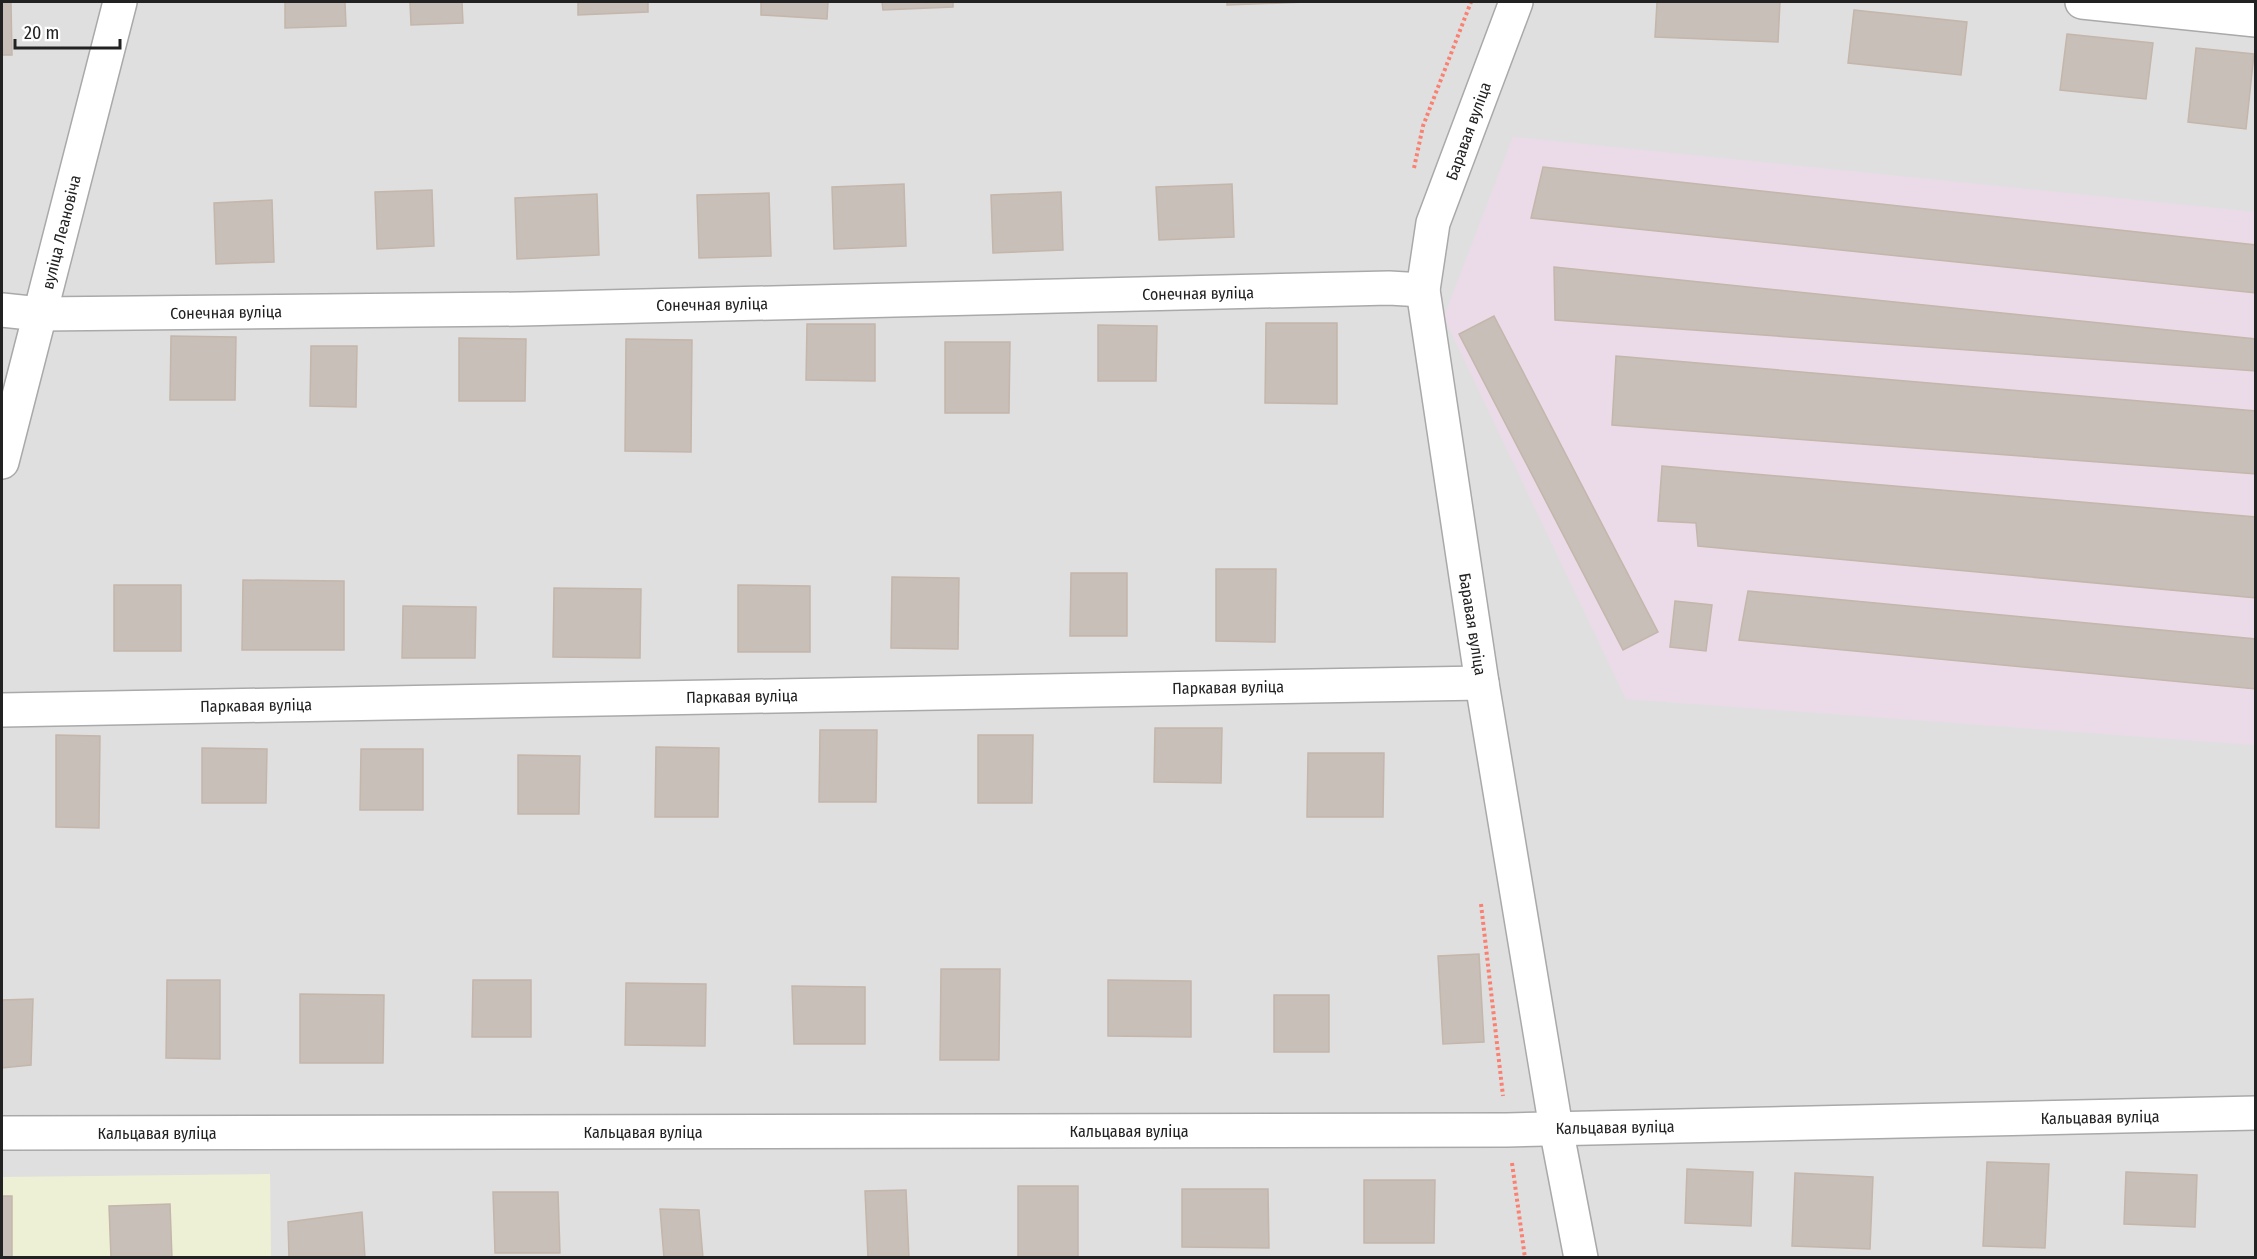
<svg xmlns="http://www.w3.org/2000/svg" width="2257" height="1259" font-family="'Fira Sans Condensed',sans-serif">
<style>
.residential{fill:#e0dfdf}
.industrial{fill:#ebdbe8}
.farmland{fill:#eef0d5}
.building{fill:#c7bfb8;stroke:#c4b6ab;stroke-width:1.5}
.lines{fill:none;stroke-linecap:round;stroke-linejoin:round}
.minor-casing{stroke:#a9a9a9;stroke-width:36}
.path{stroke:#fa8072;stroke-width:4;stroke-dasharray:3 3;stroke-linecap:butt}
.minor{stroke:#fff;stroke-width:33}
.labels{text-anchor:middle;stroke-width:4.5;stroke-linejoin:round;paint-order:stroke}
.street-label{font-size:16px;fill:#222;stroke:#fff}
</style>
<rect width="100%" height="100%" fill="#f2efe9"/>
<!-- residential -->
<rect class="residential" x="2" y="2" width="2253" height="1255"/>
<!-- industrial -->
<polygon class="industrial" points="1513,137 2255,212 2255,745 1626,699 1444,317"/>
<!-- farmland -->
<polygon class="farmland" points="270,1174 271,1257 2,1258 2,1177"/>
<!-- building -->
<g class="building">
<polygon points="2,2 11,2 12,55 2,55"/>
<polygon points="285,2 345,2 346,26 285,28"/>
<polygon points="410,2 462,2 463,23 411,25"/>
<polygon points="578,2 648,2 648,12 578,15"/>
<polygon points="761,2 828,2 827,19 761,15"/>
<polygon points="882,2 953,2 953,7 883,10"/>
<polygon points="1227,2 1307,2 1227,5"/>
<polygon points="1657,2 1780,2 1778,42 1655,37"/>
<polygon points="1854,10 1967,22 1961,75 1848,63"/>
<polygon points="2067,34 2153,43 2146,99 2060,90"/>
<polygon points="2196,48 2254,54 2246,129 2188,122"/>
<polygon points="1543,167 2256,245 2256,293 1531,218"/>
<polygon points="904,184 906,246 834,249 832,187"/>
<polygon points="1232,184 1234,237 1159,240 1156,187"/>
<polygon points="432,190 434,246 377,249 375,192"/>
<polygon points="1061,192 1063,250 993,253 991,195"/>
<polygon points="769,193 771,256 699,258 697,195"/>
<polygon points="597,194 599,255 517,259 515,198"/>
<polygon points="272,200 274,262 216,264 214,203"/>
<polygon points="1554,267 2256,339 2256,371 1555,320"/>
<polygon points="1494,316 1658,632 1623,650 1459,334"/>
<polygon points="1266,323 1337,323 1337,404 1265,403"/>
<polygon points="807,324 875,324 875,381 806,380"/>
<polygon points="1098,325 1157,326 1156,381 1098,381"/>
<polygon points="171,336 236,337 235,400 170,400"/>
<polygon points="459,338 526,339 525,401 459,401"/>
<polygon points="626,339 692,340 691,452 625,451"/>
<polygon points="945,342 1010,342 1009,413 945,413"/>
<polygon points="311,346 357,346 356,407 310,406"/>
<polygon points="1616,356 2256,411 2256,474 1612,425"/>
<polygon points="1662,466 2256,517 2256,598 1698,546 1696,523 1658,521"/>
<polygon points="1216,569 1276,569 1275,642 1216,641"/>
<polygon points="1071,573 1127,573 1127,636 1070,636"/>
<polygon points="892,577 959,578 958,649 891,648"/>
<polygon points="243,580 344,581 344,650 242,650"/>
<rect x="114" y="585" width="67" height="66"/>
<polygon points="738,585 810,586 810,652 738,652"/>
<polygon points="554,588 641,589 640,658 553,657"/>
<polygon points="1748,591 2256,639 2256,689 1739,640"/>
<polygon points="1675,601 1712,605 1706,651 1670,647"/>
<polygon points="403,606 476,607 475,658 402,658"/>
<polygon points="1155,728 1222,728 1221,783 1154,782"/>
<polygon points="820,730 877,730 876,802 819,802"/>
<polygon points="56,735 100,736 99,828 56,827"/>
<polygon points="978,735 1033,735 1032,803 978,803"/>
<polygon points="656,747 719,748 718,817 655,817"/>
<polygon points="202,748 267,749 266,803 202,803"/>
<polygon points="361,749 423,749 423,810 360,810"/>
<polygon points="1308,753 1384,753 1383,817 1307,817"/>
<polygon points="518,755 580,756 579,814 518,814"/>
<polygon points="1479,954 1484,1042 1443,1044 1438,956"/>
<polygon points="941,969 1000,969 999,1060 940,1060"/>
<polygon points="167,980 220,980 220,1059 166,1058"/>
<polygon points="473,980 531,980 531,1037 472,1037"/>
<polygon points="1108,980 1191,981 1191,1037 1108,1036"/>
<polygon points="626,983 706,984 705,1046 625,1045"/>
<polygon points="792,986 865,987 865,1044 794,1044"/>
<polygon points="300,994 384,995 383,1063 300,1063"/>
<rect x="1274" y="995" width="55" height="57"/>
<polygon points="33,999 31,1065 2,1068 2,1000"/>
<polygon points="1987,1162 2049,1164 2045,1248 1983,1246"/>
<polygon points="1687,1169 1753,1172 1751,1226 1685,1223"/>
<polygon points="2126,1172 2197,1175 2195,1227 2124,1224"/>
<polygon points="1795,1173 1873,1177 1870,1249 1792,1246"/>
<polygon points="1364,1180 1435,1180 1434,1243 1364,1243"/>
<rect x="1018" y="1186" width="60" height="72"/>
<polygon points="1182,1189 1268,1189 1269,1248 1182,1247"/>
<polygon points="906,1190 909,1258 868,1258 865,1191"/>
<polygon points="493,1192 558,1192 560,1253 495,1253"/>
<rect x="2" y="1196" width="10" height="62"/>
<polygon points="170,1204 172,1258 111,1258 109,1206"/>
<polygon points="660,1209 699,1210 703,1258 664,1258"/>
<polygon points="362,1212 365,1258 289,1258 288,1222"/>
</g>
<g class="lines">
<!-- minor casing -->
<g class="minor-casing">
<g id="minor">
<polyline points="1516,2 1433,223 1423,290 1482,683 1556,1128 1581,1258"/>
<polyline points="2082,2 2256,20"/>
<polyline points="2,310 40,314 521,309 1389,288 1423,290"/>
<polyline points="2,462 120,2"/>
<polyline points="2,710 1482,683"/>
<polyline points="2,1133 1507,1130 2256,1113"/>
</g>
</g>
<!-- path -->
<g class="path">
<polyline points="1414,168 1423,126 1471,2"/>
<polyline points="1481,904 1503,1096"/>
<polyline points="1512,1163 1525,1258"/>
</g>
<!-- minor -->
<use href="#minor" class="minor"/>
</g>
<g class="labels">
<!-- street labels -->
<g class="street-label">
<text transform="translate(1468 131) rotate(-70)" y="6">Баравая вуліца</text>
<text transform="translate(61 232) rotate(-76)" y="6">вуліца Леановіча</text>
<text transform="translate(1198 293) rotate(-1)" y="6">Сонечная вуліца</text>
<text transform="translate(712 304) rotate(-1)" y="6">Сонечная вуліца</text>
<text transform="translate(226 312) rotate(-1)" y="6">Сонечная вуліца</text>
<text transform="translate(1473 624) rotate(81)" y="6">Баравая вуліца</text>
<text transform="translate(1228 687) rotate(-1)" y="6">Паркавая вуліца</text>
<text transform="translate(742 696) rotate(-1)" y="6">Паркавая вуліца</text>
<text transform="translate(256 705) rotate(-1)" y="6">Паркавая вуліца</text>
<text transform="translate(2100 1117) rotate(-1)" y="6">Кальцавая вуліца</text>
<text transform="translate(1615 1127) rotate(-1)" y="6">Кальцавая вуліца</text>
<text x="1129" y="1137">Кальцавая вуліца</text>
<text x="643" y="1138">Кальцавая вуліца</text>
<text x="157" y="1139">Кальцавая вуліца</text>
</g>
</g>
<!-- border -->
<rect width="2257" height="1259" fill="none" stroke="#222222" stroke-width="6"/>
<!-- scale -->
<path d="M15 39v9h105v-9" fill="none" stroke="#222222" stroke-width="3"/>
<text x="24" y="39" font-size="18" fill="#222222" stroke="#ffffff" stroke-width="4.5" paint-order="stroke">20 m</text>
</svg>
